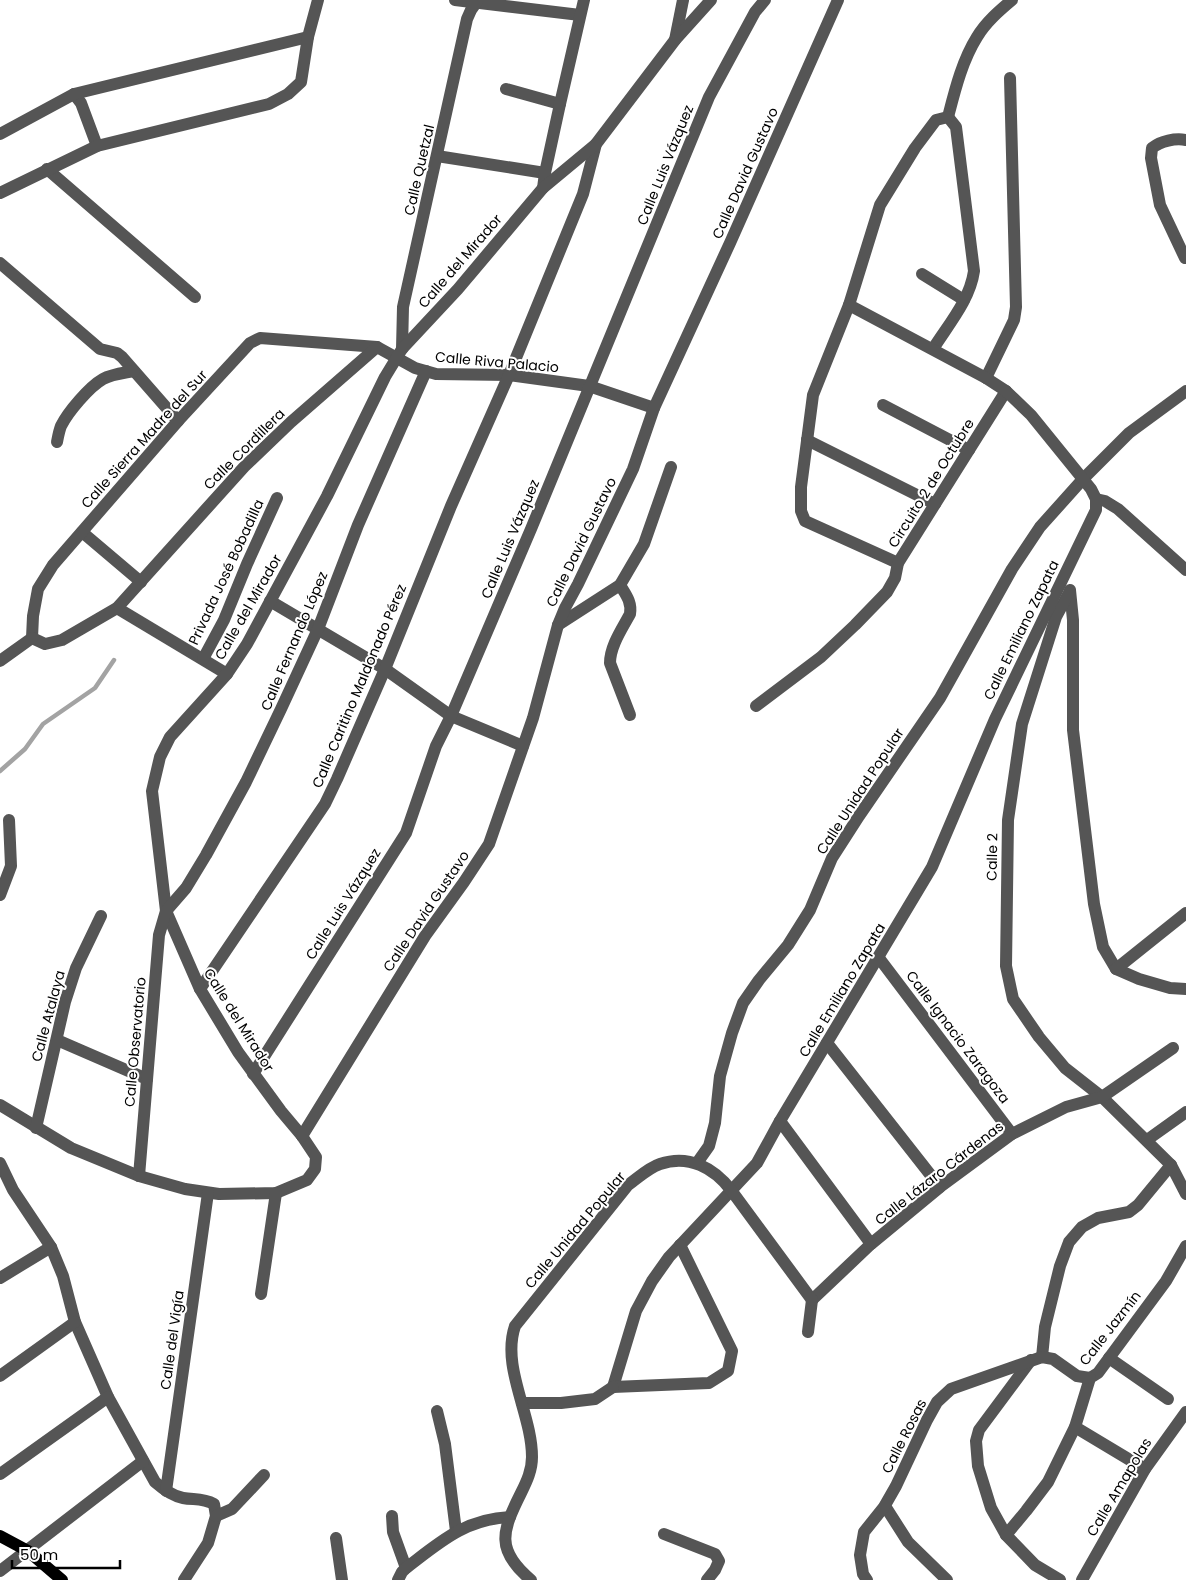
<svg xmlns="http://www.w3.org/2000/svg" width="1186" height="1580" font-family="Poppins,sans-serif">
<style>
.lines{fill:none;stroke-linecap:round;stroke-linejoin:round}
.stream{stroke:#a3a3a3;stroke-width:4.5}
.minor{stroke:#555;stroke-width:12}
.major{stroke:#000;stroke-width:12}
.labels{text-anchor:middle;stroke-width:4;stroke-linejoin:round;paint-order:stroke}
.street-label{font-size:14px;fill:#000;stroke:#fff}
</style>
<rect width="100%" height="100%" fill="#fff"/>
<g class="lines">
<!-- stream -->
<polyline class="stream" points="0,771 25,749 43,724 95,688 114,660"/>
<!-- minor -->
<g class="minor">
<polyline points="455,0 580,15"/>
<polyline points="675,40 683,0"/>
<polyline points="506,89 560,104"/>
<polyline points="74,94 81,103 97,146"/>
<path d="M948 117C955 90 962 61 977 37 986 22 999 11 1012 0"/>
<polyline points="0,134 74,94 308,37"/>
<polyline points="437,156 545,173"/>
<polyline points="47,169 195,297"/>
<polyline points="543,188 545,173 560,104 584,0"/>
<polyline points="0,193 97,146 269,104 288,94 301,82 308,37 318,0"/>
<path d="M1185 258 1160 205 1151 158 1152 148C1161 141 1175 138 1186 140"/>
<polyline points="0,263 100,349 117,353 122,357 178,421"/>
<polyline points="922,274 964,300"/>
<polyline points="402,349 403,307 467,19 471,10 478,0"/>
<path d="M933 349C948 325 970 300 974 271L956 127 948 117"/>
<polyline points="986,378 1014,320 1016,307 1010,78"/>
<polyline points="883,405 969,450"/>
<polyline points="807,440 935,504"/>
<path d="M57 442C58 437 59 431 61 426 68 412 89 387 103 379 112 374 124 373 134 371"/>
<polyline points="1096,499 1105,501 1118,509 1186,570"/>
<polyline points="82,532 141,582"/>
<polyline points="898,563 805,521 801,511 801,487 813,395 849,305 880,205 915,148 936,120 948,117"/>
<path d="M620 585C626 595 632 602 630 614 622 629 610 646 610 663L630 715"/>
<polyline points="1070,590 1073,620 1073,730 1094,904 1103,947 1116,969 1139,979 1170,988 1186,989"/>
<polyline points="1070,591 1056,617 1022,724 1008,820 1006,966 1013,999 1039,1037 1065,1068 1102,1097 1171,1165 1186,1194"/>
<polyline points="270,601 385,669 451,716 523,746"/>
<polyline points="117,608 227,674"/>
<polyline points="558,625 620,585 644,544 671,467"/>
<polyline points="32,638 33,616 38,589 53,565 178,421 250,343 260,338 377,347 415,368 436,374 509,375 589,386 654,408"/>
<polyline points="32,638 45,644 62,640 117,608 244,467 291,422 377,347"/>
<polyline points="203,659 224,620 247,564 277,498"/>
<polyline points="0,661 32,638"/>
<polyline points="756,706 821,657 855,625 887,592 895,578 898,563 1006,391"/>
<polyline points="0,895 11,866 9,820"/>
<polyline points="879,958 1012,1134"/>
<polyline points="1116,969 1186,913"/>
<polyline points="200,989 325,804 337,779 385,669 451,506 509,375 583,194 596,144 675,40 711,0"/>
<polyline points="57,1040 147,1079"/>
<polyline points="827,1043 940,1187"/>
<polyline points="253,1074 406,833 436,746 451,716 531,529 709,97 755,12 765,0"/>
<polyline points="0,1105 71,1148 139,1176 185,1189 219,1194 276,1193 307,1180 315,1169 316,1157 302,1136 281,1111 238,1052 200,989 166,911 152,791 160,757 170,737 227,674 247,644 327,496 385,377 402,349 458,289 543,188 596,144"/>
<polyline points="780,1121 871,1244"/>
<polyline points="36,1128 65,1002 76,968 101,916"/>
<polyline points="302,1136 425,936 464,882 489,844 533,718 558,625 565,608 578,584 633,469 654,408 730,243 838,0"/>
<polyline points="1147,1140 1186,1112"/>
<path d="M0 1163 13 1190 51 1247 63 1276 75 1322 108 1397 155 1482C163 1489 172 1496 183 1498 194 1500 203 1498 214 1504L216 1516 208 1543 184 1580"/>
<polyline points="697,1163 709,1146 715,1123 720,1076 732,1033 743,1003 759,980 788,945 810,910 832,858 859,816 940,698 1012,569 1040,527 1083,479 1129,433 1186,391"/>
<polyline points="139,1176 159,935 166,911 186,888 206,855 246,782 281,709 318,629 358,525 426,371"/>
<polyline points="0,1278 51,1247"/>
<polyline points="261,1294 276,1193"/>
<polyline points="812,1300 871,1244 940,1187 1012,1134 1066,1107 1102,1097 1173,1048"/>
<polyline points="808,1332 812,1300"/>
<polyline points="1042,1357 1045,1327 1060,1266 1069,1242 1082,1227 1098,1218 1129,1212 1138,1205 1171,1165"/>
<polyline points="1109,1358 1168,1399"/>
<polyline points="1031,1360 979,1430 976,1441 978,1466 991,1508 1006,1535 1035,1565 1060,1580"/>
<polyline points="0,1376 75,1322"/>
<polyline points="613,1387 636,1311 652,1281 669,1257 757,1163 780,1121 932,867 995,719 1096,510 1096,499 1091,489 1031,415 1006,391 986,378 849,305"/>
<polyline points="613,1387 709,1383 728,1371 732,1351 680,1245"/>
<polyline points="522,1403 561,1403 595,1399 613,1387"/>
<polyline points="437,1411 445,1444 456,1531"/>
<polyline points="1075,1427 1145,1469"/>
<polyline points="0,1474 108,1397"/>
<polyline points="166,1491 208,1193"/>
<polyline points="885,1506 908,1542 947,1580"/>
<polyline points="216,1516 232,1509 264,1475"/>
<polyline points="392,1516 393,1532 406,1568"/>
<polyline points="664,1534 715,1554 719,1561 715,1570 707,1580"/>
<polyline points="1006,1535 1026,1511 1048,1482 1075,1427 1090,1378 1098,1373 1166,1281 1186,1246"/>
<polyline points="336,1538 342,1580"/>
<polyline points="0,1571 143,1461"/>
<path d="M398 1580 402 1572 406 1568C440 1542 465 1519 510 1517"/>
<path d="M531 1580C495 1550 502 1531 521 1493 527 1481 532 1470 532 1457 532 1414 501 1367 515 1326L628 1185C638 1178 648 1168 660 1164 689 1154 714 1168 731 1190L812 1300"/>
<polyline points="867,1580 863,1574 860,1555 864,1532 884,1507 896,1486 927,1420 937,1402 951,1389 1042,1357 1053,1359 1077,1376 1090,1378"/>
<polyline points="1082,1580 1145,1469 1186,1412"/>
</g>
<!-- major -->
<polyline class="major" points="0,1536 28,1551 62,1580"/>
</g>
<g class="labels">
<!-- street labels -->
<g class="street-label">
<text transform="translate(665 165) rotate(-68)" y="5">Calle Luis Vázquez</text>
<text transform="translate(419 170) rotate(-77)" y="5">Calle Quetzal</text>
<text transform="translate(745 173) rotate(-66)" y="5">Calle David Gustavo</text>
<text transform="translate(460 261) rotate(-49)" y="5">Calle del Mirador</text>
<text transform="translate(497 362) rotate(5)" y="5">Calle Riva Palacio</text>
<text transform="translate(144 439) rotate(-48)" y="5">Calle Sierra Madre del Sur</text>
<text transform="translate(244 449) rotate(-45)" y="5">Calle Cordillera</text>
<text transform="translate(931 483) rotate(-58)" y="5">Circuito 2 de Octubre</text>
<text transform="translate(510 539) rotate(-67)" y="5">Calle Luis Vázquez</text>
<text transform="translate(581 542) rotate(-64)" y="5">Calle David Gustavo</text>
<text transform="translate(226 572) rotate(-65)" y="5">Privada José Bobadilla</text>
<text transform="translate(248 607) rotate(-60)" y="5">Calle del Mirador</text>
<text transform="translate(1021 630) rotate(-64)" y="5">Calle Emiliano Zapata</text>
<text transform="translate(294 641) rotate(-67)" y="5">Calle Fernando López</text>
<text transform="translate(359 686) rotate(-67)" y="5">Calle Caritino Maldonado Pérez</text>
<text transform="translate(860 791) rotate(-57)" y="5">Calle Unidad Popular</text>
<text transform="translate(992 857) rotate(-89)" y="5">Calle 2</text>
<text transform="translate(343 904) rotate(-58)" y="5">Calle Luis Vázquez</text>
<text transform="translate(426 911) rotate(-56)" y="5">Calle David Gustavo</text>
<text transform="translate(842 990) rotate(-59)" y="5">Calle Emiliano Zapata</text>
<text transform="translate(48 1016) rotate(-75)" y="5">Calle Atalaya</text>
<text transform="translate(239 1020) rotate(58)" y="5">Calle del Mirador</text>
<text transform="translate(958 1037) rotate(53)" y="5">Calle Ignacio Zaragoza</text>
<text transform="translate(135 1042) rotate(-85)" y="5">Calle Observatorio</text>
<text transform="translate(939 1173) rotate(-38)" y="5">Calle Lázaro Cárdenas</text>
<text transform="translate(575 1230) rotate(-50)" y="5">Calle Unidad Popular</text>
<text transform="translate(1110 1328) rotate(-52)" y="5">Calle Jazmín</text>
<text transform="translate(172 1340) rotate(-82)" y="5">Calle del Vigía</text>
<text transform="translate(904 1436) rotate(-63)" y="5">Calle Rosas</text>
<text transform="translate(1119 1487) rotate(-59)" y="5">Calle Amapolas</text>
</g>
</g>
<!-- scale -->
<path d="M12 1560v8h108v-8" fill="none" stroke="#000000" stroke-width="2.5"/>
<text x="20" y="1560" font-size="15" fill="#000000" stroke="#ffffff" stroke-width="4" paint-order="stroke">50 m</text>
</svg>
